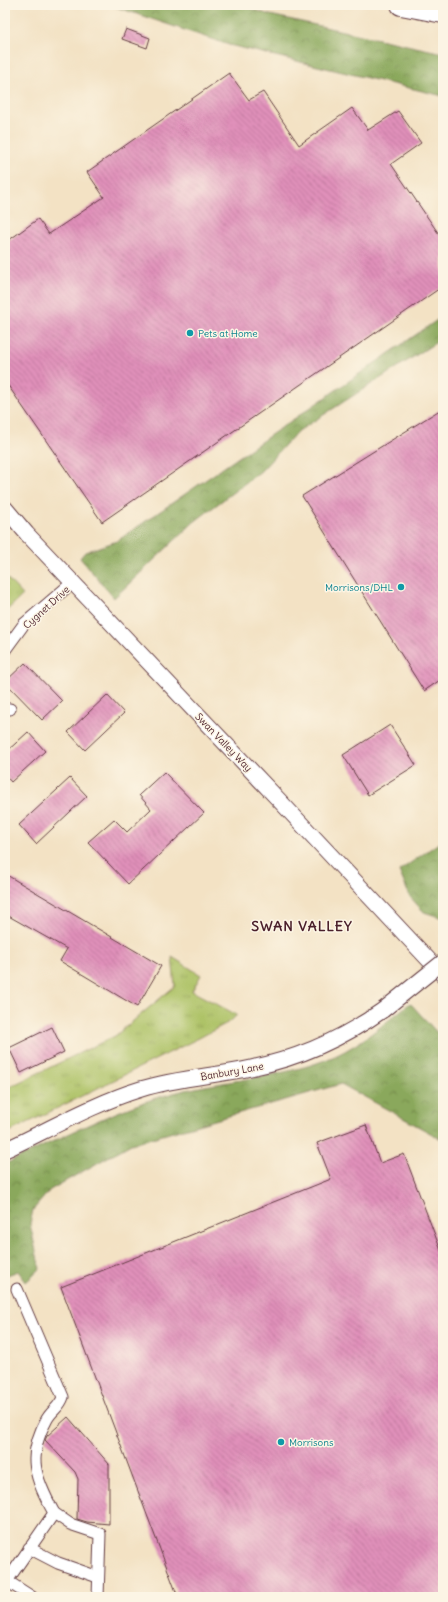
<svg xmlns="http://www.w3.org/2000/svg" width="448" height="1602" font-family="Delius,sans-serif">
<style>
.grass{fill:url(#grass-tufts);stroke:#7c7048}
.forest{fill:url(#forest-crowns);stroke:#6a6443}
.building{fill:url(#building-back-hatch)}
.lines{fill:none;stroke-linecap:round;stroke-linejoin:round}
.street-casing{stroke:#633c42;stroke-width:13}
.secondary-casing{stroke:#633c42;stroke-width:17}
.highway-casing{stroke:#633c42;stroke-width:22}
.street{stroke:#fff;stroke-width:11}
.secondary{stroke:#fff;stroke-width:15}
.highway{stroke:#fff;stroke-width:20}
.secondary-bridge-casing{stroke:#633c42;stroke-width:17;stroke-linecap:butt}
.secondary-bridge{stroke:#fff;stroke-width:15}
.culture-dot{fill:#0f9aa8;stroke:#fcf5e5;stroke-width:1.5}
.labels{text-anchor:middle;stroke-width:3;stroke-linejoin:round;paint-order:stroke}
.culture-label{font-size:10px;fill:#0d838f;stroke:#fcf5e5;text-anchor:start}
.street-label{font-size:10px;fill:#4a1f2b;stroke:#fcf5e5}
.district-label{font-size:14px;font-weight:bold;letter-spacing:1px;fill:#4a1f2b;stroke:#fcf5e5}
</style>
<defs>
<pattern id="grass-tufts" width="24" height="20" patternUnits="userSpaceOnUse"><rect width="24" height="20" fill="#adc266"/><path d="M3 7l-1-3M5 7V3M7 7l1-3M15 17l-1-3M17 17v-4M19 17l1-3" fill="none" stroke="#96a659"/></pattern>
<pattern id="forest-crowns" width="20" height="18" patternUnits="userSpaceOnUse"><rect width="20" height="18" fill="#8aa85b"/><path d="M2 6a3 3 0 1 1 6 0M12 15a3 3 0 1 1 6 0" fill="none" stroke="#73884b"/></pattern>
<pattern id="building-back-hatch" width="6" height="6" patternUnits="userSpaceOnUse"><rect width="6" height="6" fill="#e090ba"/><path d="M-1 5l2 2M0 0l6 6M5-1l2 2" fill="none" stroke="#b87597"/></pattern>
</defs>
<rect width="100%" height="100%" fill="#fcf5e5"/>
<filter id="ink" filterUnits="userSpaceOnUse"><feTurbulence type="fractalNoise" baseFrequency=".025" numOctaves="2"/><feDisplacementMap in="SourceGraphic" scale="8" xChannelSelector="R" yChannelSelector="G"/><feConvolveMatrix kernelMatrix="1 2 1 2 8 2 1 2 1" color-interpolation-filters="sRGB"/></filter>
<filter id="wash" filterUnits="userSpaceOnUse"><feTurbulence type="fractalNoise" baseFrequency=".012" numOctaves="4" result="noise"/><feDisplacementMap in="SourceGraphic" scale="16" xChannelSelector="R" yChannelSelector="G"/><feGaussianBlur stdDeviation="0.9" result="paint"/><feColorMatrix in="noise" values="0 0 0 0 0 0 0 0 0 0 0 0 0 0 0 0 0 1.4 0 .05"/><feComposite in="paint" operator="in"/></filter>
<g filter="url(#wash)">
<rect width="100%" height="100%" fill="#f3e2c4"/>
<!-- grass -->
<g class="grass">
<polygon points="5,576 23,595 5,612"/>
<polygon points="172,957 201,975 192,991 237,1015 231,1021 199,1038 5,1134 5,1089 115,1036 175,986"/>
</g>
<!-- forest -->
<g class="forest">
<polygon points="110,5 240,5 270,15 443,53 443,96 229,45"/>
<polygon points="443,316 443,338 297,432 261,471 194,522 114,598 80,558 85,552 117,541"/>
<polygon points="443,840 443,918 424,912 410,897 399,871"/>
<path d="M410 1003 443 1039V1140L341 1084 131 1144 50 1190 33 1210 30 1224 40 1269 26 1282 18 1271 5 1276V1164C60 1139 112 1110 170 1094 224 1079 283 1079 335 1056 363 1043 386 1022 410 1003Z"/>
</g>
<g id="blocks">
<!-- building -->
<g class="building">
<polygon points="126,29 150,38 147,48 122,39"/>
<polygon points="229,73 249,100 263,92 299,145 352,108 368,130 398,111 421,143 391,164 443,240 443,286 102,522 5,381 5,243 38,219 49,234 104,197 87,172"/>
<polygon points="443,408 443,678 424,691 302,496"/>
<polygon points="25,663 62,701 42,720 5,682"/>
<polygon points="107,695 124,713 85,750 68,732"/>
<polygon points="390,725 416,765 368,795 343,755"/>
<polygon points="28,732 45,751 11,782 5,775 5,753"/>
<polygon points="164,772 204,813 128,884 88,842 114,819 127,832 151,809 139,795"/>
<polygon points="70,778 87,796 36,844 19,825"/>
<polygon points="5,874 161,966 137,1007 60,961 67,949 5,914"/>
<polygon points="52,1027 64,1052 21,1073 9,1048"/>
<polygon points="366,1125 380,1163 404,1154 443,1256 443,1597 178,1597 61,1287 331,1179 317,1143"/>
<polygon points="68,1417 109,1464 109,1524 87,1522 77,1519 78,1479 75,1472 45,1440 47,1436"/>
</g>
</g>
</g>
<g filter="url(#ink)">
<use href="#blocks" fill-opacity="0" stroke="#633c42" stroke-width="1"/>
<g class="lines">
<!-- street casing -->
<g class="street-casing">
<g id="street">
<polyline points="5,650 24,624 73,582"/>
<polyline points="5,709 10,709"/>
<polyline points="54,1513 70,1524 100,1534 98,1597"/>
<polyline points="29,1548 58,1563 98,1577"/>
<polyline points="7,1581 32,1597"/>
<path d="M5 1584 54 1513C35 1478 26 1456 47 1419 52 1410 60 1407 63 1397L17 1289"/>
</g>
</g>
<!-- secondary casing -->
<g class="secondary-casing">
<g id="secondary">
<polyline points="5,508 27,534 278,799 443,975"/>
<path d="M5 1150C48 1130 95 1103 141 1089 177 1078 214 1076 251 1068 300 1058 342 1039 383 1010"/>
</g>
</g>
<!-- highway casing -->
<g class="highway-casing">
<polyline id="highway" points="401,5 443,13"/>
</g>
<!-- street -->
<use href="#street" class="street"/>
<!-- secondary -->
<use href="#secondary" class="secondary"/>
<!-- highway -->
<use href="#highway" class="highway"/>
<!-- secondary-bridge casing -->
<g class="secondary-bridge-casing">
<polyline id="secondary-bridge" points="383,1010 443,962"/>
</g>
<!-- secondary-bridge -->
<use href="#secondary-bridge" class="secondary-bridge"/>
</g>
</g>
<!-- markers -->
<g class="culture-dot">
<circle cx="190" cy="333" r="4"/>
<circle cx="401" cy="587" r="4"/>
<circle cx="281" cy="1442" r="4"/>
</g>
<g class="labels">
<!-- culture labels -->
<g class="culture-label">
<text x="198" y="337">Pets at Home</text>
<text x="393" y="591" text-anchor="end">Morrisons/DHL</text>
<text x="289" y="1446">Morrisons</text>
</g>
<!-- street labels -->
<g class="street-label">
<text transform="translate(46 607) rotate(-42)" y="4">Cygnet Drive</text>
<text transform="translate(224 742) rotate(46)" y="4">Swan Valley Way</text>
<text transform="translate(232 1071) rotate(-10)" y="4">Banbury Lane</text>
</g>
<!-- district labels -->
<g class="district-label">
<text x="302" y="931">SWAN VALLEY</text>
</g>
</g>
<!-- margin -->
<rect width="448" height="1602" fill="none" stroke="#fcf5e5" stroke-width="20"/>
</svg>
